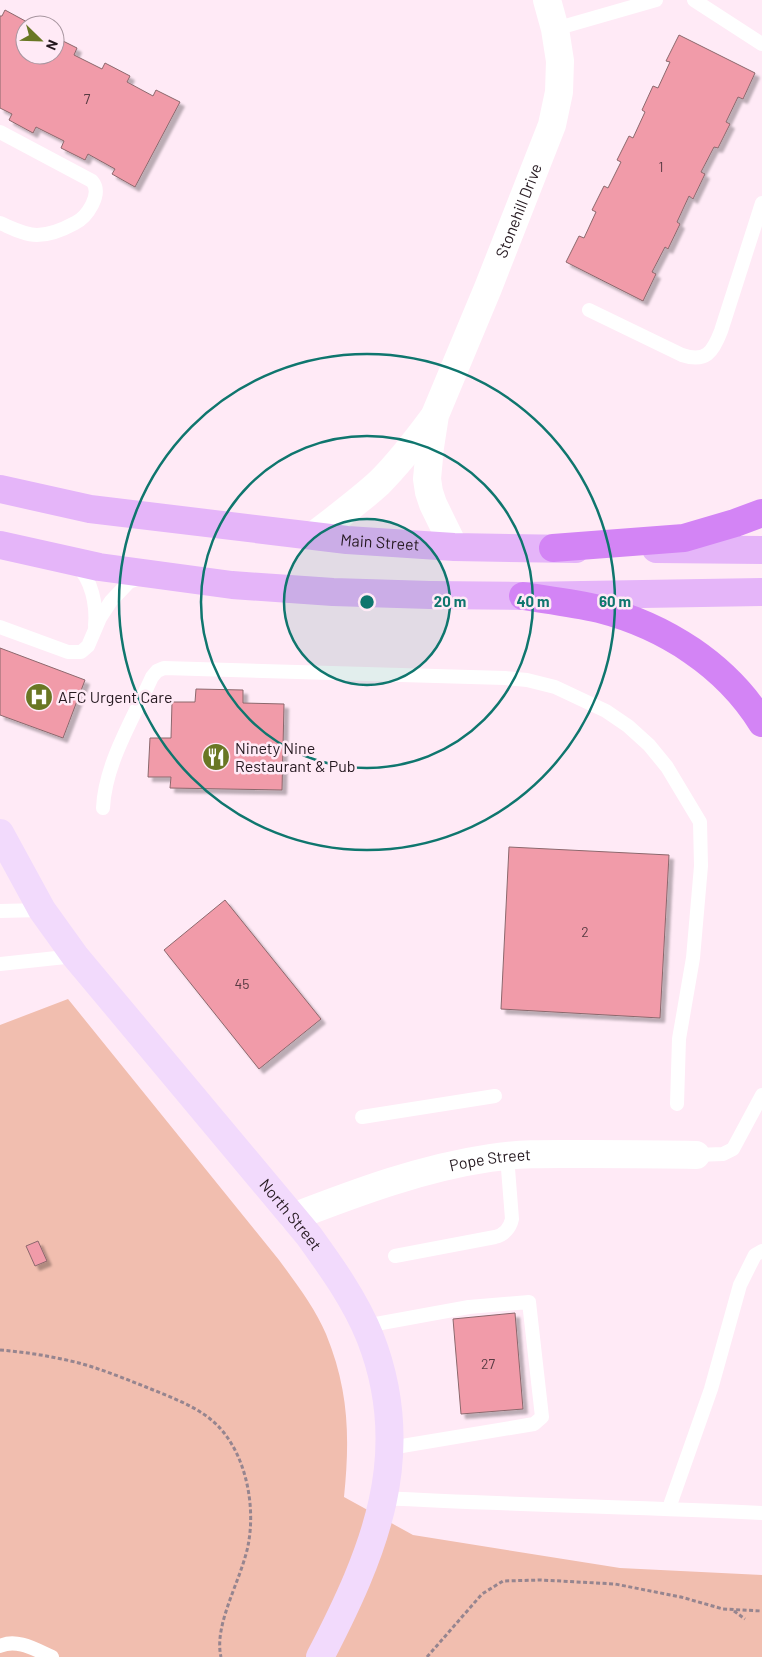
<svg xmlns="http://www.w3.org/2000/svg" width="762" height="1657" font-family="Barlow,sans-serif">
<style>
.green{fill:#f1beaf}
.building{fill:#f19ba9;stroke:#8c686d;filter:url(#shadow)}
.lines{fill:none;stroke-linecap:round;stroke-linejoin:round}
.path{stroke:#96858f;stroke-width:3;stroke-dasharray:4 2.5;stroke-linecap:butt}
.service{stroke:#fff;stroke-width:14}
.minor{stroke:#fff;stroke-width:28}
.secondary{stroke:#f2dafc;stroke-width:28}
.primary{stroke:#e5b5f9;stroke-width:28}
.motorway{stroke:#d384f5;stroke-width:28}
.ring{fill:none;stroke:#0f766e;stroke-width:2.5}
.labels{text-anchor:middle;stroke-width:5;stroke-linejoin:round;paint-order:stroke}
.number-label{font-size:14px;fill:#583a42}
.street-label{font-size:16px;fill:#251920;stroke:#ffeaf6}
.poi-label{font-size:16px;fill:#251920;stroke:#ffeaf6;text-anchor:start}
.centre{fill:#0f766e;stroke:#ffeaf6;stroke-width:2.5}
.ring-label{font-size:15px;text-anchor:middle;font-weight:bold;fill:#0f766e;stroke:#ffeaf6;stroke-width:5;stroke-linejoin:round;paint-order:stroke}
</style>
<defs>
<filter id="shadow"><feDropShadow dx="4.5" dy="4.5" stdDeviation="1" flood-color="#0004"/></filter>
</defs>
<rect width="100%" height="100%" fill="#ffeaf6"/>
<!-- green -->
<path class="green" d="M68 999 279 1260C296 1283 315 1308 326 1334 349 1390 350 1438 344 1497L413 1535 620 1568 762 1575V1657H0V1025Z"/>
<!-- building -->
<g class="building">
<polygon points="5,10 29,23 28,25 25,25 25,55 55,55 55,37 77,48 74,55 102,69 105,63 130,76 127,82 153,96 156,90 180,102 135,187 112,174 115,169 88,154 85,160 61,148 64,141 36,127 33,133 9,120 12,114 0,108 0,16 2,16"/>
<polygon points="679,35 755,73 743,99 738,97 726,122 730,124 718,148 714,147 701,172 705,174 693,199 689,196 677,222 680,224 668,249 665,247 652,272 656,274 643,301 566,262 579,236 584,238 596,212 592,210 604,186 608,188 621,162 617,160 629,136 633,138 645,112 642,110 653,86 658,88 670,62 666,61"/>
<polygon points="0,648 85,680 63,738 0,715"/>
<polygon points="196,689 243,690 243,703 284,704 282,790 170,788 171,777 148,777 150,738 171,738 172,702 195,702"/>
<polygon points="509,847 669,855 660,1018 501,1009"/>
<polygon points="225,900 321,1019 259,1069 164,950"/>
<polygon points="38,1241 47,1261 35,1266 26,1246"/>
<polygon points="515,1313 523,1409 461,1414 453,1319"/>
</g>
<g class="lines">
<!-- path -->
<g class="path">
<path d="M0 1350C25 1352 50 1356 75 1362 99 1368 123 1378 146 1387 170 1397 197 1406 216 1424 245 1452 255 1502 249 1540 244 1576 213 1623 221 1657"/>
<polyline points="734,1611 745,1619"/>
<polyline points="427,1657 482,1594 503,1581 541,1580 615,1584 681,1597 723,1609 762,1611"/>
</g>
<!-- service -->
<g class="service">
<polyline points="694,0 762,44"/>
<polyline points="555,29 656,0"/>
<path d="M0 132 92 181C103 194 87 217 75 223 64 229 49 235 37 235 25 235 12 228 0 223"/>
<path d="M589 310 682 355C706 363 713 352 721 331L762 203"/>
<path d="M76 565C92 579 97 606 95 626"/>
<polyline points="0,627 68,652 81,652 88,646 100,618 111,601 129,582 143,577"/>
<path d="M103 808C105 763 134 717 152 677L157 671 164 668 505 678 527 680 555 687 606 711 628 726 649 745 667 767 700 822 701 866 693 958 679 1039 677 1104"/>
<polyline points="0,911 42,910"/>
<polyline points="0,964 75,956"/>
<polyline points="362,1117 495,1096"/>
<polyline points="696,1155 723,1154 733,1149 762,1095"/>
<path d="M395 1256 495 1237C504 1235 510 1228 512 1219L507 1156"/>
<polyline points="365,1326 469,1307 529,1302 542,1417 534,1424 390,1448"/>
<path d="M384 1498C510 1505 636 1507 762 1513"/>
<polyline points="669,1508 711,1389 740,1285 755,1255 762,1251"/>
<path d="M0 1646C17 1638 36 1650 52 1657"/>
</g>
<!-- minor -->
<g class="minor">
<path d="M313 536C335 519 358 502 379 483 399 463 416 441 433 418"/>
<path id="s1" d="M454 547 433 504 429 492 427 479 430 447 435 415 488 288 552 125 559 92 560 61 555 29 547 0"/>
<path id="s2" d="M293 1217C358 1192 422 1168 490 1158 522 1153 554 1154 585 1154 622 1154 659 1154 696 1155"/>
</g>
<!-- secondary -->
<path class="secondary" id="s3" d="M0 833 42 910 75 956 309 1236C332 1268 355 1300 370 1337 416 1454 374 1553 320 1657"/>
<!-- primary -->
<g class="primary">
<path id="s4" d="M0 489 90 509 347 540 454 547 576 549"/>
<polyline points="0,545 99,567 232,585 333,592 430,595 523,596 762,592"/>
<polyline points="656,549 762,550"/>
</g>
<!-- motorway -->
<g class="motorway">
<polyline points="553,548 684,538 735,523 762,513"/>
<path d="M523 596C548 600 574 603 599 609 665 626 726 665 762 723"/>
</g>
</g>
<!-- distance rings -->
<circle cx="367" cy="602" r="83" fill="#0f766e" fill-opacity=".12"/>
<g class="ring">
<circle cx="367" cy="602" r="83"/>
<circle cx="367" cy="602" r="166"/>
<circle cx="367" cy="602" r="248"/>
</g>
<!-- icons -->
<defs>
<g id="hospital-disc" transform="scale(1.4375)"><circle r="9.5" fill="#697724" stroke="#ffeaf6"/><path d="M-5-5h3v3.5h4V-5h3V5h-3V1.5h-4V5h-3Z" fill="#fff"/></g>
<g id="restaurant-disc" transform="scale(1.4375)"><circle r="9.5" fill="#697724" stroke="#ffeaf6"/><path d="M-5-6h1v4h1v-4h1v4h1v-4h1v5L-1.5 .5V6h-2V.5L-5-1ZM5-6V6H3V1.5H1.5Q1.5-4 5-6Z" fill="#fff"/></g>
</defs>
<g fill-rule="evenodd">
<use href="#hospital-disc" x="39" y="697"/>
<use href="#restaurant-disc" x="216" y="757"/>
</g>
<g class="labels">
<!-- number labels -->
<g class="number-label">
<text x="87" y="104">7</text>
<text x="661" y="172">1</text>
<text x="585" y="937">2</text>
<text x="242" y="989">45</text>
<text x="488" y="1369">27</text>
</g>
<!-- street labels -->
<g class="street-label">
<text dy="6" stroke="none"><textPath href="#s1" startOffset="359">Stonehill Drive</textPath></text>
<text dy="6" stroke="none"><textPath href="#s4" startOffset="384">Main Street</textPath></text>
<text dy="6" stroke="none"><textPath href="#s2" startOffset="206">Pope Street</textPath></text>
<text dy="6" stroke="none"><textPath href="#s3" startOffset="481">North Street</textPath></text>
</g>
<!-- poi labels -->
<g class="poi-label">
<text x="58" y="703">AFC Urgent Care</text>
<text x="235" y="754">Ninety Nine<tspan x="235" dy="18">Restaurant &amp; Pub</tspan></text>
</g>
</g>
<circle cx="367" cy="602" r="8" class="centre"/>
<g class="ring-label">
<text x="450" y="607">20 m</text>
<text x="533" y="607">40 m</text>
<text x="615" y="607">60 m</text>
</g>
<!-- north arrow -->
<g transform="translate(40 40) rotate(113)"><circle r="24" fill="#ffeaf6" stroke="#a896a0"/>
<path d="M0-4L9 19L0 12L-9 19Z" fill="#697724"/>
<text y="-8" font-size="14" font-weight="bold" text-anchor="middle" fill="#251920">N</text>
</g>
</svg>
